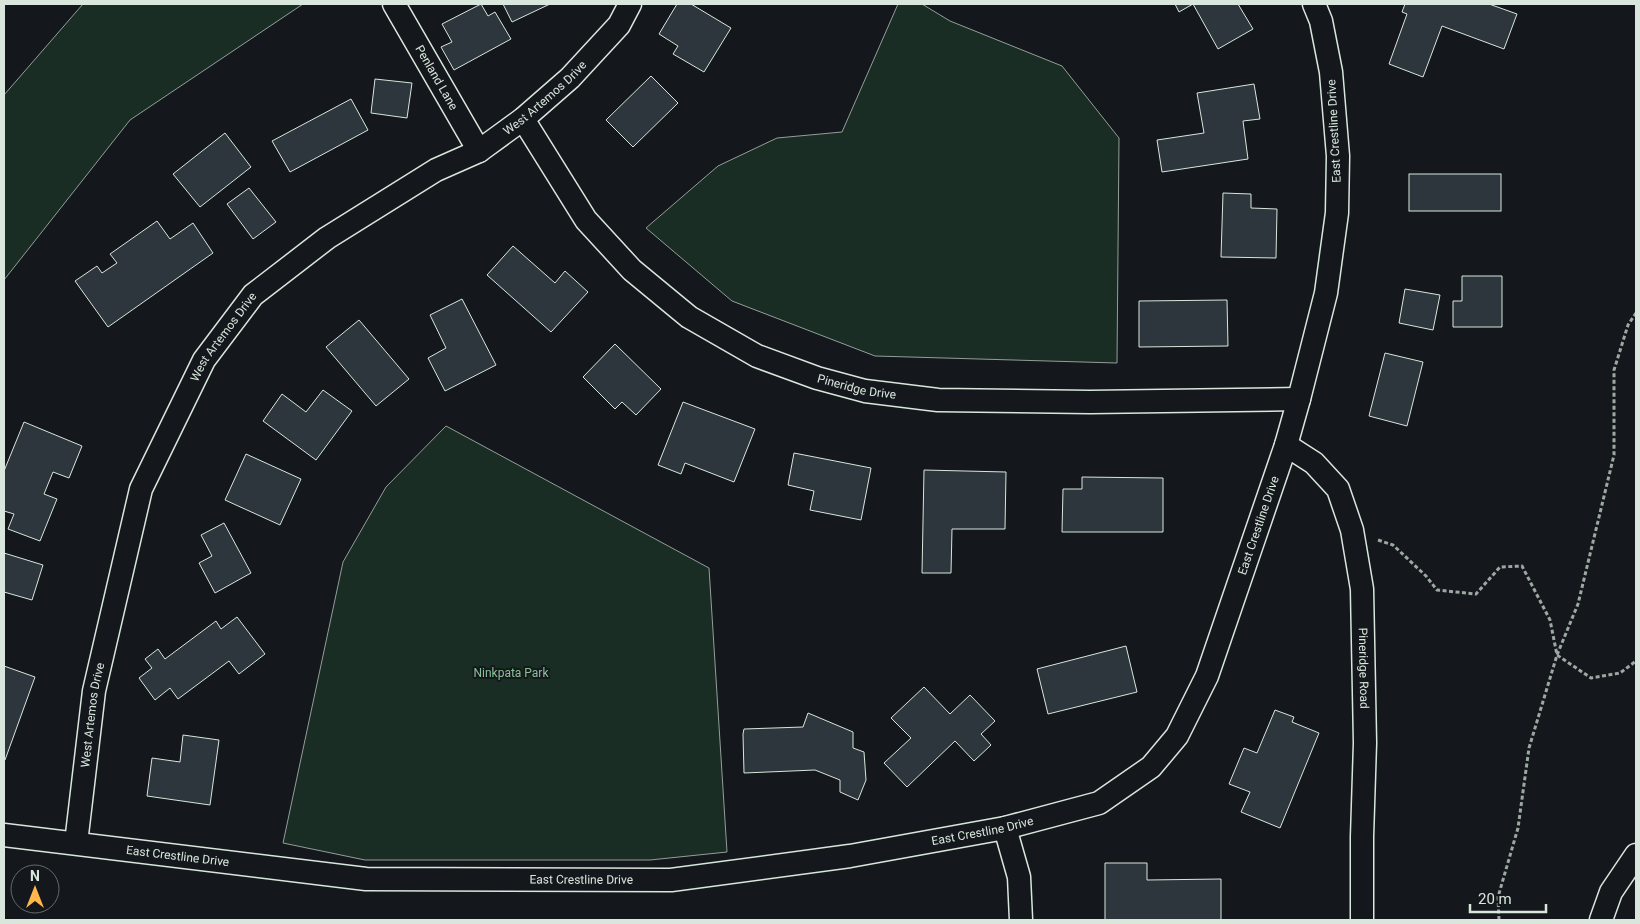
<svg xmlns="http://www.w3.org/2000/svg" width="1640" height="924" font-family="Roboto,sans-serif">
<style>
.green{fill:#1a2d24;stroke:#939e99}
.building{fill:#2c363c;stroke:#d8e6dc}
.lines{fill:none;stroke-linecap:round;stroke-linejoin:round}
.minor-casing{stroke:#d8e6dc;stroke-width:25}
.path{stroke:#9da8a2;stroke-width:3;stroke-dasharray:4 2.5;stroke-linecap:butt}
.minor{stroke:#14181c;stroke-width:22}
.labels{text-anchor:middle;stroke-width:4;stroke-linejoin:round;paint-order:stroke}
.street-label{font-size:12px;fill:#d8e6dc;stroke:#14181c}
.park-label{font-size:12px;fill:#8ac095;stroke:#14181c}
</style>
<rect width="100%" height="100%" fill="#14181c"/>
<!-- green -->
<g class="green">
<polygon points="83,4 303,4 130,120 4,280 4,95"/>
<polygon points="898,4 922,4 950,21 1062,66 1119,138 1117,363 875,356 732,301 646,228 718,166 777,138 842,132"/>
<polygon points="446,426 709,568 727,852 650,860 365,860 283,843 343,562 386,487"/>
</g>
<!-- building -->
<g class="building">
<polygon points="481,4 488,16 495,12 511,39 454,70 441,47 452,42 442,24"/>
<polygon points="503,4 550,4 512,22"/>
<polygon points="677,4 691,4 731,28 704,72 673,54 678,46 659,34"/>
<polygon points="1175,4 1238,4 1253,29 1218,49 1193,4 1179,12"/>
<polygon points="1405,4 1489,4 1517,14 1504,49 1442,26 1423,77 1389,64 1407,14 1402,12"/>
<polygon points="651,76 678,103 633,147 606,120"/>
<polygon points="375,79 412,83 407,118 371,113"/>
<polygon points="1254,84 1260,119 1243,121 1248,159 1162,172 1157,140 1204,133 1197,93"/>
<polygon points="351,99 368,130 290,172 272,141"/>
<polygon points="225,133 251,167 200,207 173,174"/>
<rect x="1409" y="174" width="92" height="37"/>
<polygon points="249,188 276,222 253,239 227,204"/>
<polygon points="1223,193 1251,194 1251,208 1277,209 1276,258 1221,257"/>
<polygon points="157,221 170,239 193,223 213,253 108,327 75,281 97,266 102,273 117,263 110,254"/>
<polygon points="513,246 555,283 565,271 588,292 551,332 487,275"/>
<polygon points="1462,276 1502,276 1502,327 1453,327 1453,301 1462,301"/>
<polygon points="1405,289 1440,295 1433,330 1399,323"/>
<polygon points="462,299 496,365 445,391 428,358 446,348 430,315"/>
<polygon points="1227,300 1228,346 1139,347 1139,301"/>
<polygon points="359,320 409,379 376,406 326,347"/>
<polygon points="615,344 661,389 636,415 622,402 615,409 583,377"/>
<polygon points="1385,353 1423,362 1407,426 1369,416"/>
<polygon points="323,390 352,411 316,460 263,421 282,394 306,412"/>
<polygon points="683,402 755,429 734,482 685,463 681,474 658,465"/>
<polygon points="24,422 82,446 69,478 53,472 44,494 57,499 40,541 8,529 14,514 4,511 4,471"/>
<polygon points="794,453 871,468 861,520 810,510 814,491 788,485"/>
<polygon points="246,454 301,479 280,525 225,500"/>
<polygon points="924,470 1006,472 1005,529 952,529 951,573 922,573"/>
<polygon points="1082,477 1163,478 1163,532 1062,532 1063,489 1082,489"/>
<polygon points="224,523 251,573 215,593 199,563 212,556 201,535"/>
<polygon points="4,553 43,565 32,600 4,592"/>
<polygon points="237,617 265,654 239,674 229,661 178,699 170,688 155,700 139,678 152,668 145,659 158,649 165,659 216,621 221,629"/>
<polygon points="1126,646 1137,692 1048,714 1037,669"/>
<polygon points="4,666 35,677 5,760 4,759"/>
<polygon points="924,687 950,714 970,695 995,721 981,734 991,745 974,761 955,741 907,787 884,763 911,738 891,718"/>
<polygon points="1275,710 1294,717 1292,722 1319,733 1280,828 1241,812 1250,792 1229,784 1244,748 1257,753"/>
<polygon points="808,713 853,732 853,748 864,752 866,780 858,800 840,792 840,780 815,770 744,773 743,734 744,729 803,727"/>
<polygon points="183,735 219,740 210,805 147,796 152,758 180,762"/>
<polygon points="1105,863 1147,863 1147,880 1221,879 1221,920 1105,920"/>
</g>
<g class="lines">
<!-- minor casing -->
<g class="minor-casing">
<g id="minor">
<path id="s1" d="M394 4 479 151"/>
<path id="s2" d="M523 119 586 220 632 270 689 317 757 356 817 378 865 391 938 400 1090 402 1299 399"/>
<path id="s3" d="M1286 445 1314 463 1338 489 1352 530 1362 589 1365 743 1362 837V920"/>
<polyline points="1005,828 1019,877 1021,920"/>
<path id="s4" d="M4 835 366 879 671 880 850 856 1005 828 1099 803 1151 767 1177 736 1207 676 1286 445 1299 399 1326 293 1337 213 1338 156 1331 72 1321 21 1314 4"/>
<path id="s5" d="M76 843 94 691 141 489 204 360 253 295 327 238 436 170 479 151 523 119 570 78 619 25 630 4"/>
<polyline points="1601,920 1611,892 1636,855"/>
</g>
</g>
<!-- path -->
<g class="path">
<polyline points="1378,540 1393,545 1426,576 1437,590 1476,594 1500,567 1522,566 1550,620 1557,655 1591,678 1620,673 1636,661"/>
<polyline points="1499,920 1498,897 1518,828 1529,748 1557,655 1578,604 1614,455 1614,370 1628,325 1636,313"/>
</g>
<!-- minor -->
<use href="#minor" class="minor"/>
</g>
<g class="labels">
<!-- street labels -->
<g class="street-label">
<text dy="4" stroke="none"><textPath href="#s1" startOffset="85">Penland Lane</textPath></text>
<text dy="4" stroke="none"><textPath href="#s5" startOffset="939">West Artemos Drive</textPath></text>
<text transform="translate(1334 131) rotate(-93)" y="4">East Crestline Drive</text>
<text dy="4" stroke="none"><textPath href="#s5" startOffset="534">West Artemos Drive</textPath></text>
<text dy="4" stroke="none"><textPath href="#s2" startOffset="444">Pineridge Drive</textPath></text>
<text dy="4" stroke="none"><textPath href="#s4" startOffset="1435">East Crestline Drive</textPath></text>
<text dy="4" stroke="none"><textPath href="#s3" startOffset="251">Pineridge Road</textPath></text>
<text dy="4" stroke="none"><textPath href="#s5" startOffset="129">West Artemos Drive</textPath></text>
<text dy="4" stroke="none"><textPath href="#s4" startOffset="985">East Crestline Drive</textPath></text>
<text dy="4" stroke="none"><textPath href="#s4" startOffset="175">East Crestline Drive</textPath></text>
<text dy="4" stroke="none"><textPath href="#s4" startOffset="580">East Crestline Drive</textPath></text>
</g>
<!-- park labels -->
<g class="park-label">
<text x="511" y="677">Ninkpata Park</text>
</g>
</g>
<!-- border -->
<rect width="1640" height="924" fill="none" stroke="#d8e6dc" stroke-width="10"/>
<!-- north arrow -->
<g transform="translate(35 889)"><circle r="24" fill="#14181c" stroke="#626a69"/>
<path d="M0-4L9 19L0 12L-9 19Z" fill="#ffb74d"/>
<text y="-8" font-size="14" font-weight="bold" text-anchor="middle" fill="#d8e6dc">N</text>
</g>
<!-- scale -->
<path d="M1470 904v8h76v-8" fill="none" stroke="#d8e6dc" stroke-width="2.5"/>
<text x="1478" y="904" font-size="15" fill="#d8e6dc" stroke="#14181c" stroke-width="4" paint-order="stroke">20 m</text>
</svg>
